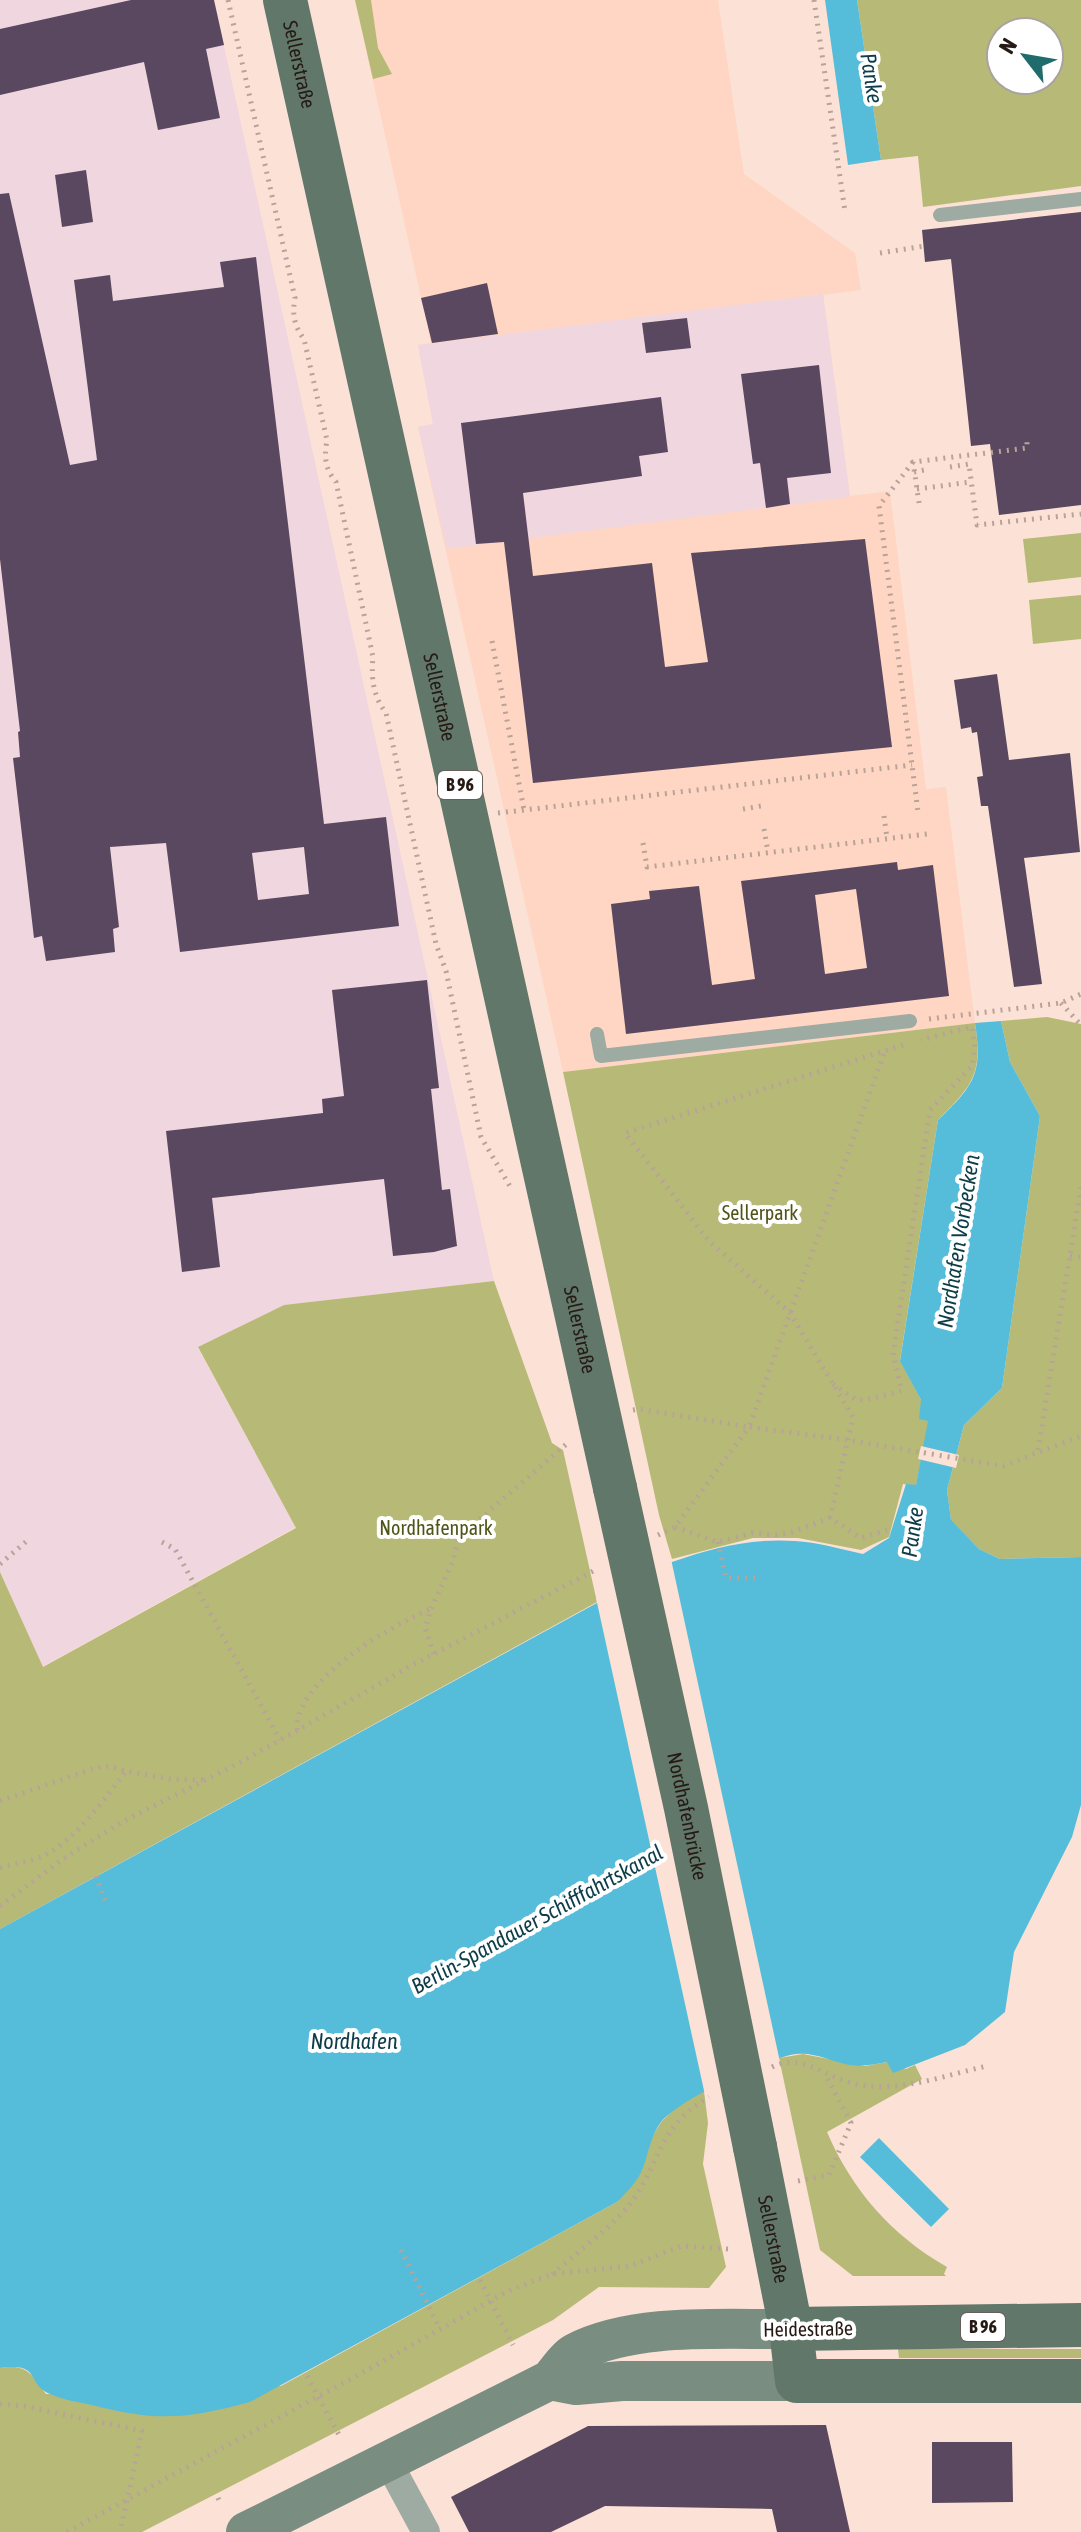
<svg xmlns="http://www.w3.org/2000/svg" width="1081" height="2532" font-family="'Asap Condensed',sans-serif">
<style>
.built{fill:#fed6c3}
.industrial{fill:#f0d6df}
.green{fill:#b7ba76;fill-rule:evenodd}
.water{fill:#55bdd9}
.pier{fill:#fce2d6}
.building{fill:#59485f;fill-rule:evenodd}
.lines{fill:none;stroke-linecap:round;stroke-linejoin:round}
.path{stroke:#b8a399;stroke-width:5;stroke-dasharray:2 6;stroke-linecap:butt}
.lane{stroke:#9eaba2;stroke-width:14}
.street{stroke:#9eaba2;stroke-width:28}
.secondary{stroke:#7a8d81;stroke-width:40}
.primary{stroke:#607769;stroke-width:44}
.primary-bridge{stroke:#607769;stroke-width:44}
.labels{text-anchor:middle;stroke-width:8;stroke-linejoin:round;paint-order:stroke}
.shield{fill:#fff;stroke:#675f5b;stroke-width:2}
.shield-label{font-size:18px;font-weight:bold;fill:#261a15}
.street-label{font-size:20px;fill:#261a15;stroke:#fff}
.park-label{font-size:20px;fill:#525318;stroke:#fff}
.water-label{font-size:22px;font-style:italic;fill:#0d3d49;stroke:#fff}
</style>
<rect width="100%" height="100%" fill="#fce2d6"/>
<!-- built -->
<polygon class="built" points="355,0 718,0 744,174 855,253 861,290 823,295 850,496 890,491 926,789 946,787 975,1023 563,1072 418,427 433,424 418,345 431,343"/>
<!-- industrial -->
<g class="industrial">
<polygon points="0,0 214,0 494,1281 284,1305 198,1348 296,1527 42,1667 0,1572"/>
<polygon points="823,294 850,497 447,549 418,427 433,424 418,345"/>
</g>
<!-- green -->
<g class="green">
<polygon points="355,0 371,0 378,48 392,74 373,79"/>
<path d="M857 0H1081V186L923 207 918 156 881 160ZM1001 32H1049V80H1001Z"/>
<polygon points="1081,533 1081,577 1028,583 1023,539"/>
<polygon points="1081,595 1081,639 1033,644 1029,600"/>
<polygon points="1047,1017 1081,1024 1081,1557 1000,1559 979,1549 951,1521 947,1490 964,1425 1002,1388 1040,1116 1010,1062 1001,1021"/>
<path d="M975 1023C983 1074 973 1085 938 1120L900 1360 921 1400 929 1421 916 1486 903 1484 889 1537 861 1550 798 1538H753L672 1559 659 1515 563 1072Z"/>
<polygon points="494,1281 552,1443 563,1450 597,1602 0,1929 0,1572 43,1667 296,1528 198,1347 284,1305"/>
<path d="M803 2054 865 2066 887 2062 906 2069 915 2065 922 2079 827 2132C852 2190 891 2235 947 2267L944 2274 946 2276H853L820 2250 779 2058Z"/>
<path d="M704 2091 708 2123 703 2164 726 2267 709 2288 599 2287 553 2320 142 2532H0V2368C28 2364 30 2373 46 2394L281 2386 617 2202 642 2170 650 2140 662 2121 677 2106Z"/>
<polygon points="898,2349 1081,2349 1081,2358 899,2358"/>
</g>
<!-- water -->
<g class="water">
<polygon points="825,0 857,0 881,160 848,165"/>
<path d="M1001 1021 1010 1062 1040 1116 1002 1388 964 1425 947 1490 951 1520 979 1549 1000 1559 1081 1557V1805L1072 1837 1014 1952 1005 2012 965 2045 893 2073 887 2062C875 2064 863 2067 850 2065 832 2062 815 2052 797 2054 770 2056 677 2101 661 2122 650 2137 649 2152 643 2168 638 2181 627 2192 617 2202L250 2402C186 2419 157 2422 92 2405 78 2402 63 2400 50 2394 25 2384 43 2362 0 2368V1929L672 1562C712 1548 751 1538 795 1541 817 1542 840 1549 863 1554L889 1538 906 1484 916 1485 928 1421 919 1419 921 1400 900 1361 938 1120C974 1085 983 1074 975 1023Z"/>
<polygon points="879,2138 949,2209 931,2227 860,2157"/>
</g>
<!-- pier -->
<g class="pier">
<polygon points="921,1446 959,1455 956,1468 918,1459"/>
<polygon points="671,1559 780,2062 705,2095 596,1598"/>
</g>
<!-- building -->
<g class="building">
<polygon points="131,0 214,0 224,45 206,49 220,118 158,130 144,62 0,95 0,29"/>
<polygon points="86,170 93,222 62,227 55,175"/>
<path d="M9 193 70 465 97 460 74 280 110 275 113 301 224 287 220 262 256 257 324 824 386 817 399 926 180 952 166 843 110 847 119 927 113 929 115 952 46 961 42 936 34 938 13 758 20 757 18 732 20 731 0 559V194ZM304 847 309 894 258 900 252 853Z"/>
<polygon points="1081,212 1081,505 999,515 990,444 971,446 951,259 925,262 922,230"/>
<polygon points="487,283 498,334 432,343 421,298"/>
<polygon points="687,318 691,348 646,353 642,323"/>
<polygon points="819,365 831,473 787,478 790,504 766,508 760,463 753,464 741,374"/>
<polygon points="661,397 668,452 639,456 642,476 523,493 533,576 652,563 665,667 708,662 691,553 865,539 892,747 533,783 504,542 476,544 461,423"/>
<polygon points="997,674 1009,760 1070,753 1080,852 1024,858 1042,984 1014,987 988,806 981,806 977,777 983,776 977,732 972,733 971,727 961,729 954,680"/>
<path d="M897 862 898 870 933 865 949 996 626 1034 611 904 650 899 649 891 699 886 712 985 755 979 741 881ZM856 889 867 968 825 974 815 895Z"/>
<polygon points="427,980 439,1088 431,1089 442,1190 450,1189 457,1246 434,1252 393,1256 384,1179 212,1198 220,1267 182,1272 166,1131 323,1113 322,1099 344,1096 332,990"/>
<polygon points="826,2425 850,2532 777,2532 772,2509 605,2506 551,2532 469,2532 451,2497 588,2426"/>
<polygon points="932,2442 1012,2442 1013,2502 932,2503"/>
</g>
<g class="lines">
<!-- path -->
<g class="path">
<path d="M228 0 295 298C292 314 294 326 304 339L327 440C324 457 325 469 336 482L373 657C371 678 373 696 386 713L436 944 446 971 481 1137 511 1188"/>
<polyline points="814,0 845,211"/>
<polyline points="880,253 924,246"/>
<polyline points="913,462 879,506 918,812"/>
<polyline points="950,467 969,464 977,525 1081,514"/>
<polyline points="914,472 929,469"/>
<polyline points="917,489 971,482"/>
<polyline points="919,503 913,462 1027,448 1027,439"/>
<polyline points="492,641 524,810"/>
<polyline points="743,809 761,806"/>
<polyline points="498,813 912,765"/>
<polyline points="884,816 887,838"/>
<polyline points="764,829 768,852"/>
<polyline points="643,843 647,867 927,834"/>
<polyline points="1061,1003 1081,1025"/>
<polyline points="929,1019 1061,1003 1081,994"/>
<polyline points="1070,1256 1081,1257"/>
<polyline points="833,1384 855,1399 865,1400 902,1391 893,1355 930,1110 972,1066 975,1047 972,1027 921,1040"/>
<polyline points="633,1410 639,1409 749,1427 885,1051"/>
<polyline points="1038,1450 1081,1187"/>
<polyline points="830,1518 853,1417 790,1313 709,1241 625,1133 903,1045"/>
<polyline points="675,1527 718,1542 752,1533 776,1535 792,1532 830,1518 861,1538 887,1530"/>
<polyline points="658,1535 675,1527 749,1427 848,1440 1003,1466 1081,1436"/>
<polyline points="162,1542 175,1549 280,1740"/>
<polyline points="718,1542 726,1578 757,1578"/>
<polyline points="0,1564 29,1539"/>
<polyline points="434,1654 425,1628 431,1609 453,1561 459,1537 570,1441"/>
<path d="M297 1730C295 1680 389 1627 430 1609"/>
<polyline points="0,1801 95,1768 109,1766 126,1771"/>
<path d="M0 1868C14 1863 30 1862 43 1856 75 1840 104 1800 126 1771L169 1779 203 1780"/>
<polyline points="96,1876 106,1903"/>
<polyline points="0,1906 63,1859 120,1823 241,1762 409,1667 597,1569"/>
<path d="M772 2067C803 2052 829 2080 860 2085 902 2092 946 2075 987 2066"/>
<polyline points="798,2181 829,2175 851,2123 825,2074"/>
<polyline points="401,2250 440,2329"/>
<path d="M552 2274C574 2255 613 2226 630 2204 662 2162 656 2128 709 2097"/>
<polyline points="480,2280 513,2345"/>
<polyline points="307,2376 339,2435"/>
<polyline points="0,2404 24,2406 142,2431 120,2532"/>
<polyline points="218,2498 221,2505"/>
<polyline points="67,2532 373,2367 506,2292 552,2274 630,2266 681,2246 728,2249"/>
</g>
<!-- lane -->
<g class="lane">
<polyline points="940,215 1081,199"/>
<polyline points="597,1034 601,1056 910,1021"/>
</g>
<!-- street -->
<polyline class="street" points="387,2460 426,2532"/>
<!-- secondary -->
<g class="secondary">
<polyline points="550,2380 576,2385 622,2381 797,2381"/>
<path d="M246 2532 550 2380C557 2372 566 2358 575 2353 635 2322 725 2330 791 2329"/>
</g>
<!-- primary -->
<g class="primary">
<path id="s1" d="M285 0 615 1488"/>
<path id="s2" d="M755 2147 791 2329 797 2381H1081"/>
<polyline points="791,2329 1081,2325"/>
</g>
<!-- primary-bridge -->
<path class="primary-bridge" id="s3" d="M615 1488 686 1808 755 2147"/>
</g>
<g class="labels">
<!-- shield labels -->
<g class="shield">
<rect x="438" y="771" width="44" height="28" rx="6"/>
<rect x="961" y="2313" width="44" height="28" rx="6"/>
</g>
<g class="shield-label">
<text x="460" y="791">B 96</text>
<text x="983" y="2333">B 96</text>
</g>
<!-- street labels -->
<g class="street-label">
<text dy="7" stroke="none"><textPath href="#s1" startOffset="66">Sellerstraße</textPath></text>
<text dy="7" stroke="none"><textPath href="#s1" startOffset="714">Sellerstraße</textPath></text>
<text dy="7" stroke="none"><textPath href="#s1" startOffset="1362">Sellerstraße</textPath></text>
<text dy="7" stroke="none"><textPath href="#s3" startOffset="336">Nordhafenbrücke</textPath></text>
<text dy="7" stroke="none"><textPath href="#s2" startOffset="94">Sellerstraße</textPath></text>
<text transform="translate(808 2329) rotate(-1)" y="7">Heidestraße</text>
</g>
<!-- park labels -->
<g class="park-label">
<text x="760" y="1220">Sellerpark</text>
<text x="436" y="1535">Nordhafenpark</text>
</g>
<!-- water labels -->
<g class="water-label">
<text transform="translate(872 78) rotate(81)" y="8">Panke</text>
<text transform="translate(958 1241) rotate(-81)" y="8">Nordhafen Vorbecken</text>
<text transform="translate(912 1532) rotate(-82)" y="8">Panke</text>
<text transform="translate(537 1919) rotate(-29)" y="8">Berlin-Spandauer Schifffahrtskanal</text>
<text x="354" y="2049">Nordhafen</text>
</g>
</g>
<!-- north arrow -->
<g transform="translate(1025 56) rotate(301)"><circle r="38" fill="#ffffff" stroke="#a8a3a1" stroke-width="2"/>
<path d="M0-6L14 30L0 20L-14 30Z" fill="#206c6c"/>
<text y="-12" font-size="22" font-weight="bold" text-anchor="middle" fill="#261a15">N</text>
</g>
</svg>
